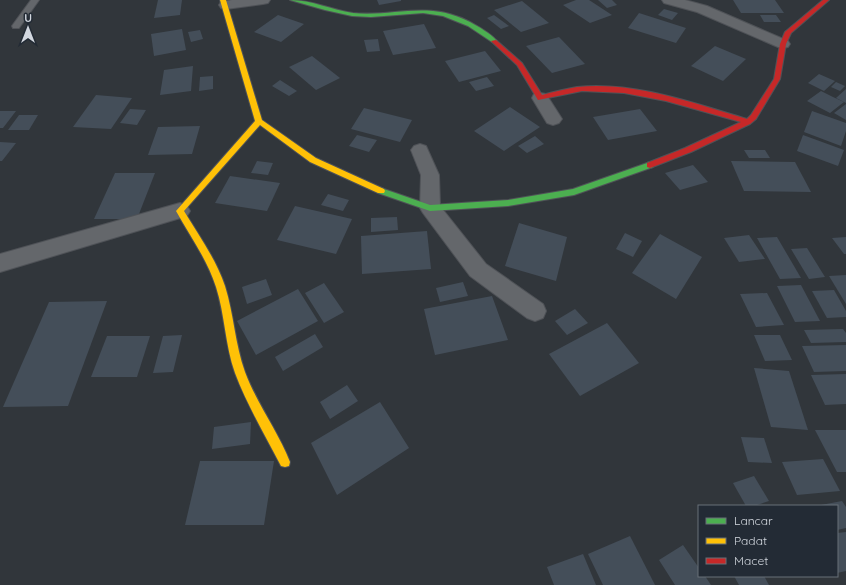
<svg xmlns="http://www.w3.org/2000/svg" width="846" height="585" font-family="Quicksand,sans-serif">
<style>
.building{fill:#444e59}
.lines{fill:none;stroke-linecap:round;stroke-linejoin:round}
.lane-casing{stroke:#4f5257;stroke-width:2}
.street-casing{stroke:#4f5257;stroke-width:2}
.fast-casing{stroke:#4f5257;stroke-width:2}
.slow-casing{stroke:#4f5257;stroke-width:2}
.jam-casing{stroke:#4f5257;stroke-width:2}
.lane{fill:#64676b;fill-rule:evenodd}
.street{fill:#64676b;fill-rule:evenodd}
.fast{fill:#4caf50;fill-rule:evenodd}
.slow{fill:#ffc107;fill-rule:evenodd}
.jam{fill:#c62828;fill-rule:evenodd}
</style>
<rect width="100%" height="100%" fill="#31363b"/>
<!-- building -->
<g class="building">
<polygon points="158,0 182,0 180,15 154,18"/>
<polygon points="377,0 401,0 401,1 379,5"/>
<polygon points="576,0 589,0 612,15 590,23 563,5"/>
<polygon points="598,0 612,0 617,5 607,8"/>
<polygon points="733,0 775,0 784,13 741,13"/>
<polygon points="522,1 549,23 521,32 494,10"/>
<polygon points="664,9 678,13 672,20 658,15"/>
<polygon points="639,13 686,28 676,43 628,28"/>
<polygon points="278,15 304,24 281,42 254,32"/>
<polygon points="494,15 509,26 501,29 487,18"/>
<polygon points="760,15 776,15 781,22 764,22"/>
<polygon points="424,24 436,48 393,55 383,31"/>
<polygon points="182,29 186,50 154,56 151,34"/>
<polygon points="200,30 203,39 191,42 188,32"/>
<polygon points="559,37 585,64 552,73 526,46"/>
<polygon points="378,39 380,51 367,52 364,40"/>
<polygon points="715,46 746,59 723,81 691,66"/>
<polygon points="485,51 501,71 459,82 445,61"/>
<polygon points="312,56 340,78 316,90 289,67"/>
<polygon points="193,66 191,91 160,95 164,70"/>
<polygon points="819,74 835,81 824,91 808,83"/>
<polygon points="213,76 213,89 199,91 200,77"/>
<polygon points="487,77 494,86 476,91 469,82"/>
<polygon points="280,80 297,91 289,96 272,86"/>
<polygon points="836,82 845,86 840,91 831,87"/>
<polygon points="846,89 846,103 836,98"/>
<polygon points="821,91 833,97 844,102 830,113 807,101"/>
<polygon points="96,95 132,98 111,129 73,127"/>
<polygon points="846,104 846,120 834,113"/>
<polygon points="510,107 540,127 504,151 474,131"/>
<polygon points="364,108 412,120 400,142 351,129"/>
<polygon points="130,109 146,110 137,125 120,123"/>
<polygon points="640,109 657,131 608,140 593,117"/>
<polygon points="0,111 16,111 3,128 0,128"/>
<polygon points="812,111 846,123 846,131 841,146 804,132"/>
<polygon points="19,115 38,115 29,130 8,130"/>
<polygon points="200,126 192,154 148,155 158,127"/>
<polygon points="357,135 377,140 369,152 349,146"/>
<polygon points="803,135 844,150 838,166 797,151"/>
<polygon points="535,136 544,144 527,153 518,146"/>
<polygon points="0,142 16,143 2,161 0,161"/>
<polygon points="744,150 765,150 770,158 749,158"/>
<polygon points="257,161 273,163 268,175 251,173"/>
<polygon points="731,161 795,162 811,192 744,191"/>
<polygon points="693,165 708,182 680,190 665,173"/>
<polygon points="115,173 155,173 137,219 94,219"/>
<polygon points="230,176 280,183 267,211 215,203"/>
<polygon points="328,194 349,200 343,211 321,205"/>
<polygon points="295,206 352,219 336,254 277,240"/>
<polygon points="397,217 398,230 371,232 371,218"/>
<polygon points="519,223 567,237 556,281 505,266"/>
<polygon points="427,231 431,269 362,274 361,236"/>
<polygon points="625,233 642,241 633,257 616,249"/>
<polygon points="660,234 702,257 676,299 632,273"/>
<polygon points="749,235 765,259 739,262 724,238"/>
<polygon points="777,237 801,278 780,279 757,238"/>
<polygon points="846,237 846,254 844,254 832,238"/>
<polygon points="807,248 825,277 809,279 791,249"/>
<polygon points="846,275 846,304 829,276"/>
<polygon points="266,279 272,295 247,304 242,287"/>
<polygon points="463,282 468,296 440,302 436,288"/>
<polygon points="324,283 344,312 324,323 305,293"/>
<polygon points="801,285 820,321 795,322 777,286"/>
<polygon points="298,289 318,321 256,355 237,321"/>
<polygon points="834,290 846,311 846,317 827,318 812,291"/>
<polygon points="767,293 784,325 756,327 740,294"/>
<polygon points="492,296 508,340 435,355 424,309"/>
<polygon points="107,301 68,406 3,407 49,302"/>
<polygon points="575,309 588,323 567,335 555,321"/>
<polygon points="607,323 639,363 580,396 549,354"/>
<polygon points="843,329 846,333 846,342 811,343 804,330"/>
<polygon points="315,334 323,347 283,371 275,357"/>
<polygon points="182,335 173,372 153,373 163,336"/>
<polygon points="754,335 780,335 792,360 765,361"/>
<polygon points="107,336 150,336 137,377 91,377"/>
<polygon points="846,345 846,371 814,372 802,346"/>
<polygon points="754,368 789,371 808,430 771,427"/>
<polygon points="846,374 846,404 825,405 811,375"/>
<polygon points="347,385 358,401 330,419 320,402"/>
<polygon points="380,402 409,448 337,495 311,443"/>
<polygon points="251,422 250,444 212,449 214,427"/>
<polygon points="815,430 846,430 846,472 837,472"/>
<polygon points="741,437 764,438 772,463 748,462"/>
<polygon points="823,459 840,491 797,495 782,462"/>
<polygon points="200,461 274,461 264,525 185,525"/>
<polygon points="754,476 769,501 754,506 746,506 733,483"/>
<polygon points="842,501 846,507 846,528 837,530 837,506 821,505"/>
<polygon points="846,532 846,571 837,573 837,533"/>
<polygon points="630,536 655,585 603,585 588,554"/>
<polygon points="683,545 699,568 699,576 705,576 711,585 675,585 659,560"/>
<polygon points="583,554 596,585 554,585 547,567"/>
<polygon points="734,576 764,576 769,585 739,585"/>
</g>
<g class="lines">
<!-- lane casing -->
<g class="lane-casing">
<polygon id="lane" points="31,0 39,0 19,28 13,28 12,26"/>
</g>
<!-- street casing -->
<g class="street-casing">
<g id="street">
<polygon points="232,0 270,0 268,3 263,4 226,9 221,8 219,5 221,2"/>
<polygon points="662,0 685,0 707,6 788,41 790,44 788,47 783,48 778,47 697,12 664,3"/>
<polygon points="540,93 546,94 562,119 559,123 553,125 547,123 532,98 534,94"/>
<polygon points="420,144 426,146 439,175 440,206 486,264 543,304 546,311 543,318 535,321 527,318 470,276 423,213 420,208 421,175 411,150 414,146"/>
<polygon points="180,203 187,206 190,211 187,216 0,272 0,254"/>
</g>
</g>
<!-- fast casing -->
<g class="fast-casing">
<g id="fast">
<path d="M290 0C312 0 332 10 353 13 395 17 428 0 470 22 479 27 490 33 497 41L492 42 468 26 443 16 423 13 371 17 352 16 325 10Z"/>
<polygon points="650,162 653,163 653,167 574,195 508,206 430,211 378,193 377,191 381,188 430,205 508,200 573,189"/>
</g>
</g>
<!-- slow casing -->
<g class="slow-casing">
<path id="slow" d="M220 0H226L262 120 316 158 384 189 385 191 384 193H378L310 162 260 125 184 211C199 236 216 259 225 286 234 315 235 344 245 372 257 404 278 431 290 462L289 466 285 467 281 466C265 435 247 405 235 373 225 345 225 315 216 287 207 259 190 236 176 211L255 121Z"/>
</g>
<!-- jam casing -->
<g class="jam-casing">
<path id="jam" d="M823 0H829L791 33 786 44 780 79 756 119 750 124 691 152 650 168 647 167V163L685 148 741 122 666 101 624 93 582 91 538 100 517 65 491 41 496 40 522 63 542 95C553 92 565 89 577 87 634 81 693 103 747 119L751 115 774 79 780 44 785 32Z"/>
</g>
<!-- lane -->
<use href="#lane" class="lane"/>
<!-- street -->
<use href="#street" class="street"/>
<!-- fast -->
<use href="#fast" class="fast"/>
<!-- slow -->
<use href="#slow" class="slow"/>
<!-- jam -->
<use href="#jam" class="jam"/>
</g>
<!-- legend -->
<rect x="698" y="505" width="140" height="72" fill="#232b35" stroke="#697079"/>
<rect x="706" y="518" width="20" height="6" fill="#4caf50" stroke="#697079"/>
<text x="734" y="525" font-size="12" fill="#d3d8df">Lancar</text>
<rect x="706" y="538" width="20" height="6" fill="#ffc107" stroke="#697079"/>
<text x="734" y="545" font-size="12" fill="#d3d8df">Padat</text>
<rect x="706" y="558" width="20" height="6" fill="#c62828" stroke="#697079"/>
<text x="734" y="565" font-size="12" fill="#d3d8df">Macet</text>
<!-- north arrow -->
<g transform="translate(28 28)" stroke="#232b35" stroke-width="3" paint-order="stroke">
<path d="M0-3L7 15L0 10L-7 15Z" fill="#d3d8df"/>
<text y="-6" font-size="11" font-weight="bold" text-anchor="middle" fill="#d3d8df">U</text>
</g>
</svg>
